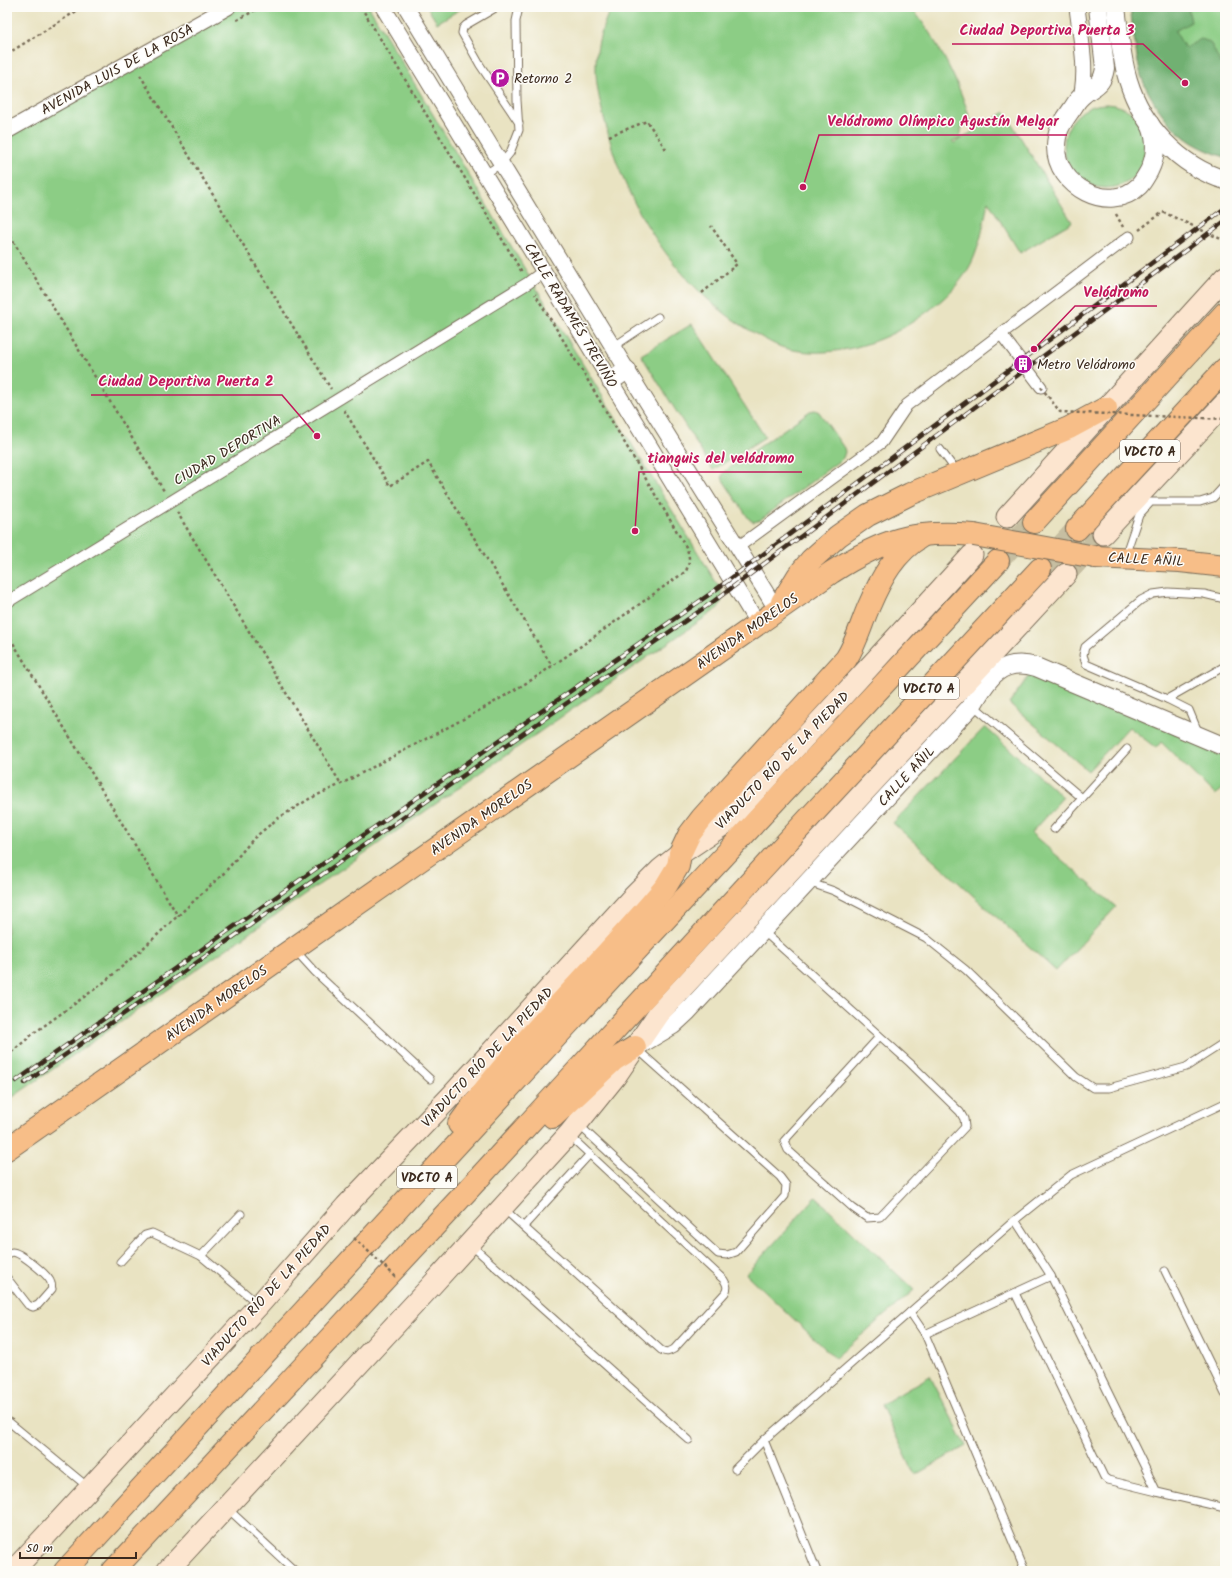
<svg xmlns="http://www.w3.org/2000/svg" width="1232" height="1578" font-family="Kalam,sans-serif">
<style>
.green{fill:#8ccd85;stroke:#647c52}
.forest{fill:#71b072;stroke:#566d48}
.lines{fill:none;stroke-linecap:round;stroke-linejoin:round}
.secondary-tunnel{stroke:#c6bea1;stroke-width:21;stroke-dasharray:21 10;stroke-linecap:butt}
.motorway-tunnel{stroke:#c6bea1;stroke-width:22;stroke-dasharray:22 11;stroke-linecap:butt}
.service-casing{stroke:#786b57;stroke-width:9}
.pedestrian-casing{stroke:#786b57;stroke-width:13}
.minor-casing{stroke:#786b57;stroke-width:17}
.tertiary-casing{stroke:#786b57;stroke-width:20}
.secondary-casing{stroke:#786b57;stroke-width:23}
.primary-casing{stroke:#786b57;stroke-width:24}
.motorway-casing{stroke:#786b57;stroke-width:24}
.path{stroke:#786b57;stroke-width:2.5;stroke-dasharray:3 3;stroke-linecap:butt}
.service{stroke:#fff;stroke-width:7}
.pedestrian{stroke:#fff;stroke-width:11}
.minor{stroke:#fff;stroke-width:15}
.tertiary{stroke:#fff;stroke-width:18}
.secondary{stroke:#fce5cf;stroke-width:21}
.primary{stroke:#f7be88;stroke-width:22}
.motorway{stroke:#f7be88;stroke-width:22}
.rail-casing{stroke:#3b2a1e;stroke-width:4.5}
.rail{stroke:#fdfcf7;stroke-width:3;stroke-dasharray:9;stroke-linecap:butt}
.primary-bridge-casing{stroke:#786b57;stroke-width:24;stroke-linecap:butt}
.path-bridge{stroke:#786b57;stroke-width:2.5;stroke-dasharray:3 3;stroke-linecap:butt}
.primary-bridge{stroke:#f7be88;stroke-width:22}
.labels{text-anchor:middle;stroke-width:3;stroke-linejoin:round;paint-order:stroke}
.shield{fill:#fdfcf7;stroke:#75695f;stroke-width:1}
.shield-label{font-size:13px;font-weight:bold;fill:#3b2a1e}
.street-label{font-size:14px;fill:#3b2a1e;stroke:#fdfcf7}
.poi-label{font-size:14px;fill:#3b2a1e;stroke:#fdfcf7;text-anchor:start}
.leader{fill:none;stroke:#c2185b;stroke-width:1.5}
.callout-dot{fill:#c2185b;stroke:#fdfcf7;stroke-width:1.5}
.callout-label{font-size:15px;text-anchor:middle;font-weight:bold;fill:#c2185b;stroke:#fdfcf7;stroke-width:3;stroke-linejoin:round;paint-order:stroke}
</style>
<rect width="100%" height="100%" fill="#fdfcf7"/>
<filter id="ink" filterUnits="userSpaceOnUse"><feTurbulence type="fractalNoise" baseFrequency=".025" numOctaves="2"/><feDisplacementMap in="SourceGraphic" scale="8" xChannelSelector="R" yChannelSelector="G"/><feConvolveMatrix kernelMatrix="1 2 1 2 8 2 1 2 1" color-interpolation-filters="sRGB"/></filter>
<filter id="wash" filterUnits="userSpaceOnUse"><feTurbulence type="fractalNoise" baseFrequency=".012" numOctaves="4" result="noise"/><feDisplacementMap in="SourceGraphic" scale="16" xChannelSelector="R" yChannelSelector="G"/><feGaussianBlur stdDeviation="0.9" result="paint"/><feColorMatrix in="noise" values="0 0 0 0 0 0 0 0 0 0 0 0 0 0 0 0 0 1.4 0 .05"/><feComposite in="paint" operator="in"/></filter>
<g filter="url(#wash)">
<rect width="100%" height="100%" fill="#e9e3c2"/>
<!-- green -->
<g class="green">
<path d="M237 7H369L532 281 722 592C723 599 722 603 717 609L7 1101V134Z"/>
<polygon points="427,7 464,7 437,23"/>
<path d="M611 7H911C938 41 958 80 971 121L962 126 960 139 952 141 954 143 1005 112 1072 222 1020 253 988 201C985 218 982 236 976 252 965 286 930 312 901 329 869 347 826 358 789 349 777 347 765 339 754 333 684 293 629 214 609 137 603 113 595 89 596 64 596 44 603 25 611 7Z"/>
<path d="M1130 7H1225V157C1191 146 1174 133 1154 102 1149 93 1142 82 1140 71 1135 50 1133 28 1130 7Z"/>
<circle cx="1106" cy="146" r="42"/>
<polygon points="692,324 765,437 713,470 641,355"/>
<polygon points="815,410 819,412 844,448 845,452 843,458 760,520 754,522 749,519 723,480 722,476 724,472 810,411"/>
<polygon points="1032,672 1225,754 1225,786 1215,795 1161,742 1156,748 1129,727 1088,771 1009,703"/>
<polygon points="985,727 1063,797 1031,833 1116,907 1056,971 893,823"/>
<polygon points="816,1197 914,1290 835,1358 746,1274"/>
<polygon points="930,1376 966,1446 915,1475 881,1405"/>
</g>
<!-- forest -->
<path class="forest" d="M1130 7H1188L1191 22 1175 31 1185 48 1201 39 1207 41 1211 44 1225 72V157C1191 146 1174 133 1154 102 1149 93 1142 82 1140 71 1135 50 1133 28 1130 7Z"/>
</g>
<g filter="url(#ink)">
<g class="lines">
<!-- secondary-tunnel -->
<polyline class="secondary-tunnel" points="1066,574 1103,534"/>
<!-- motorway-tunnel -->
<g class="motorway-tunnel">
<polyline points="998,561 1034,522"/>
<polyline points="1040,569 1077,529"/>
</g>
<!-- service casing -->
<g class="service-casing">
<g id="service">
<polyline points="497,7 466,25 463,28 462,33 480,65 519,123"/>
<polyline points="485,174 501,164 510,153 519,130 517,100 516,21 518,12 517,7"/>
<polyline points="613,347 658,317"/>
<polyline points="940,449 957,472"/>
<polyline points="1125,556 1139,515 1151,502 1200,502 1213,498 1225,485"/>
<polyline points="1167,699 1086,664 1083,655 1085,647 1141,600 1153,594 1168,592 1204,594 1225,599"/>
<polyline points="973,705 1082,798"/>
<polyline points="1199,734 1189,710 1167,699 1225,666"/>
<polyline points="1054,829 1127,749"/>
<polyline points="808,882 834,891 926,938 966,970 1076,1077 1093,1088 1109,1088 1186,1067 1225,1042"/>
<polyline points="763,931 910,1063 960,1112 964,1119 965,1127 880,1217 867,1218 853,1208 788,1150 784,1141 879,1037"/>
<polyline points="295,950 315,972 430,1079"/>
<polyline points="579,1125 718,1254 727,1255 736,1252 785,1196 786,1185 780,1177 637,1049"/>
<path d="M504 1209 661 1350C666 1353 669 1352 674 1349L725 1293C728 1288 727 1285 724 1280L570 1136"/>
<polyline points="241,1214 201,1256 257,1303"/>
<polyline points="524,1226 590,1154"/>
<polyline points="471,1245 689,1440"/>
<path d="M7 1255 12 1252C20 1252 49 1275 51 1283 52 1285 51 1287 52 1289L38 1305 33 1307 28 1305 7 1278"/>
<polyline points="120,1262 145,1235 152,1233 201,1256"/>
<polyline points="1165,1271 1225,1394"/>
<polyline points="1051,1276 1157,1492 1225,1508"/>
<polyline points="1015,1293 1104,1477 1108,1480 1157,1492"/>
<polyline points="910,1312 925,1334 1025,1571"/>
<polyline points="925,1334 1051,1276 1015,1220"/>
<polyline points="9,1422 88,1487"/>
<polyline points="764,1440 817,1571"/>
<polyline points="735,1469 764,1440 1015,1220 1071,1175 1225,1103"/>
<polyline points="228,1509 295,1571"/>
</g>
</g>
<!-- pedestrian casing -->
<g class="pedestrian-casing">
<g id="pedestrian">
<polyline points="1001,334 1041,387"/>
<polyline points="738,547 882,442 907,405 1129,237"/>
<polyline points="7,602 528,283 544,271"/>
</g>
</g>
<!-- minor casing -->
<g class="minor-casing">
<g id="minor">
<polyline points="383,7 758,624"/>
<polyline points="406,7 627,370 777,610"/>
<path d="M1077 7C1080 36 1088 68 1081 97"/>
<polyline points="7,131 228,7"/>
</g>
</g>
<!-- tertiary casing -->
<g class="tertiary-casing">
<g id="tertiary">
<path d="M1098 7 1105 68C1102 88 1093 85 1081 97 1077 100 1075 105 1072 109 1063 122 1056 130 1056 147 1056 186 1109 215 1139 186 1143 182 1146 176 1149 171 1157 155 1157 140 1150 124"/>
<path d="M1116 7C1119 31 1121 57 1128 80 1142 126 1179 166 1225 180"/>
<polyline points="611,381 627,370"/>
<path d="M636 1047 673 1025 687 1012 973 704C988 678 1001 657 1036 667L1225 747"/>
</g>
</g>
<!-- secondary casing -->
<g class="secondary-casing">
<g id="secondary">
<polyline points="1007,517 1225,277"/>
<polyline points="1103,534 1225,403"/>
<polyline points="13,1571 259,1305 346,1206 451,1096 629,901 661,869 680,854 726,823 972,555"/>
<polyline points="167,1571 432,1285 569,1134 615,1077 658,1014 1066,574"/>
</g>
</g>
<!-- primary casing -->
<g class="primary-casing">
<g id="primary">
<polyline points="1095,557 1180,561 1225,566"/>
<polyline points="782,602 798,576 811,560 838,536 868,515 910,494 1069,428 1106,408"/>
<path d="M680 854 689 835 702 818 846 659C857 642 861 624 869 606 881 578 895 552 922 536"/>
<path d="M7 1149 832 572C884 539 912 530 974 535"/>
</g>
</g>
<!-- motorway casing -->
<g class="motorway-casing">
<g id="motorway">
<polyline points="1034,522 1225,313"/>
<polyline points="1077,529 1225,369"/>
<polyline points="553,1117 614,1060 635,1047"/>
<path d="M459 1124C520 1038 599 967 666 886L678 866 680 854"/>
<polyline points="65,1571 567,1025 998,561"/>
<polyline points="113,1571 466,1192 796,832 1040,569"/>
</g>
</g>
<!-- path -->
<g class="path">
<polyline points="361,7 522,272"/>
<polyline points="237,20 261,7"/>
<polyline points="7,54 83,7"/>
<polyline points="140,75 331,389"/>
<polyline points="609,136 647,121 667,151"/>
<polyline points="1116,214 1123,227"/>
<polyline points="1139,230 1163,212 1225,241"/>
<polyline points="7,231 164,491"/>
<polyline points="702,293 737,264 711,226"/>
<polyline points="344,410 390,486 428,462 552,666"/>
<polyline points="177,512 341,784"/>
<polyline points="7,633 178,916"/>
<path d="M7 1056 34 1033 102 984 140 951 224 873 254 838 277 819 309 799 341 784 486 707 533 679 574 651 686 571C690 562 690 556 686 547L587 379 535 294"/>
<polyline points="7,1170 12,1167"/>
</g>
<!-- service -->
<use href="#service" class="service"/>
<!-- pedestrian -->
<use href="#pedestrian" class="pedestrian"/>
<!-- minor -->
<use href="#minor" class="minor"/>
<!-- tertiary -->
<use href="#tertiary" class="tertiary"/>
<!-- secondary -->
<use href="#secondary" class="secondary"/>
<!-- primary -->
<use href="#primary" class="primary"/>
<!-- motorway -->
<use href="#motorway" class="motorway"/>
<!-- rail casing -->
<g class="rail-casing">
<g id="rail">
<polyline points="16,1081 372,829 710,594 1225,208"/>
<polyline points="25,1083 541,721 714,601 1225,221"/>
</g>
</g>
<!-- rail -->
<use href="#rail" class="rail"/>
<!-- primary-bridge casing -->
<g class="primary-bridge-casing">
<polyline id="primary-bridge" points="974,535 1095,557"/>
</g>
<!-- path-bridge -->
<g class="path-bridge">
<polyline points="1041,387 1060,412 1225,419"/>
<polyline points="354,1238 397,1278"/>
</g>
<!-- primary-bridge -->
<use href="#primary-bridge" class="primary-bridge"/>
</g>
</g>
<!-- icons -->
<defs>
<g id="parking-disc" transform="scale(1)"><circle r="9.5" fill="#b5179e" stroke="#fdfcf7"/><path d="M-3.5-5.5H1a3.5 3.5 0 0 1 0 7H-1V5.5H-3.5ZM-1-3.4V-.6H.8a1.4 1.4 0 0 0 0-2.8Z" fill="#fff"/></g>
<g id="building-disc" transform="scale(1)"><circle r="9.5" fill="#b5179e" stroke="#fdfcf7"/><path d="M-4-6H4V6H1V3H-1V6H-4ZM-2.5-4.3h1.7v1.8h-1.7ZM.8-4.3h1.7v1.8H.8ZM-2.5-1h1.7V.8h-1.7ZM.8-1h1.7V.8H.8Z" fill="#fff"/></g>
</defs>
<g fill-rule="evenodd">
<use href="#parking-disc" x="500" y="78"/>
<use href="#building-disc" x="1023" y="364"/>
</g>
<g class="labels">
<!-- shield labels -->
<g class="shield">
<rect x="1120" y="440" width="60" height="22" rx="3"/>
<rect x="899" y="677" width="60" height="22" rx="3"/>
<rect x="397" y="1166" width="60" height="22" rx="3"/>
</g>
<g class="shield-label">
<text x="1150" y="456">VDCTO A</text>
<text x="929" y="693">VDCTO A</text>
<text x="427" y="1182">VDCTO A</text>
</g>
<!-- street labels -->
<g class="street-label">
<text transform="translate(117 69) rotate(-29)" y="5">AVENIDA LUIS DE LA ROSA</text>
<text transform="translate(571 315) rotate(59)" y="5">CALLE RADAMÉS TREVIÑO</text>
<text transform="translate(227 450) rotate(-31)" y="5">CIUDAD DEPORTIVA</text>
<text transform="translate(1146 559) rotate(3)" y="5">CALLE AÑIL</text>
<text transform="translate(747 631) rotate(-35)" y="5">AVENIDA MORELOS</text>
<text transform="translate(782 760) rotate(-46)" y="5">VIADUCTO RÍO DE LA PIEDAD</text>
<text transform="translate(906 776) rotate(-47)" y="5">CALLE AÑIL</text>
<text transform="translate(481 817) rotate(-35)" y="5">AVENIDA MORELOS</text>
<text transform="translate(216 1003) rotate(-35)" y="5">AVENIDA MORELOS</text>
<text transform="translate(487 1057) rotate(-47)" y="5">VIADUCTO RÍO DE LA PIEDAD</text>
<text transform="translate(266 1295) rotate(-48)" y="5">VIADUCTO RÍO DE LA PIEDAD</text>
</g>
<!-- poi labels -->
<g class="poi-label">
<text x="514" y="83">Retorno 2</text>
<text x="1037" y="369">Metro Velódromo</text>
</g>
</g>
<!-- callouts -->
<path class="leader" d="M1185 83L1143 44H952M803 187L819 135H1067M1034 349L1075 306H1157M317 436L282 395H91M635 531L639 472H802"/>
<g class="callout-dot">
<circle cx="1185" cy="83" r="4"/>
<circle cx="803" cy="187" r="4"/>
<circle cx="1034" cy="349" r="4"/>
<circle cx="317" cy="436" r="4"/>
<circle cx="635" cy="531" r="4"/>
</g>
<g class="callout-label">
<text x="1047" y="35">Ciudad Deportiva Puerta 3</text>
<text x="943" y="126">Velódromo Olímpico Agustín Melgar</text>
<text x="1116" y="297">Velódromo</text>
<text x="186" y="386">Ciudad Deportiva Puerta 2</text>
<text x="721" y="463">tianguis del velódromo</text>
</g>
<!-- margin -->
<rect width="1232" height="1578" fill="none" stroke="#fdfcf7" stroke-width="24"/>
<!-- scale -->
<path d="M20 1552v6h116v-6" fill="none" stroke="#3b2a1e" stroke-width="2"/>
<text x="26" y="1552" font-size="12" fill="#3b2a1e" stroke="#fdfcf7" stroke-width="3" paint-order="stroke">50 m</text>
</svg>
